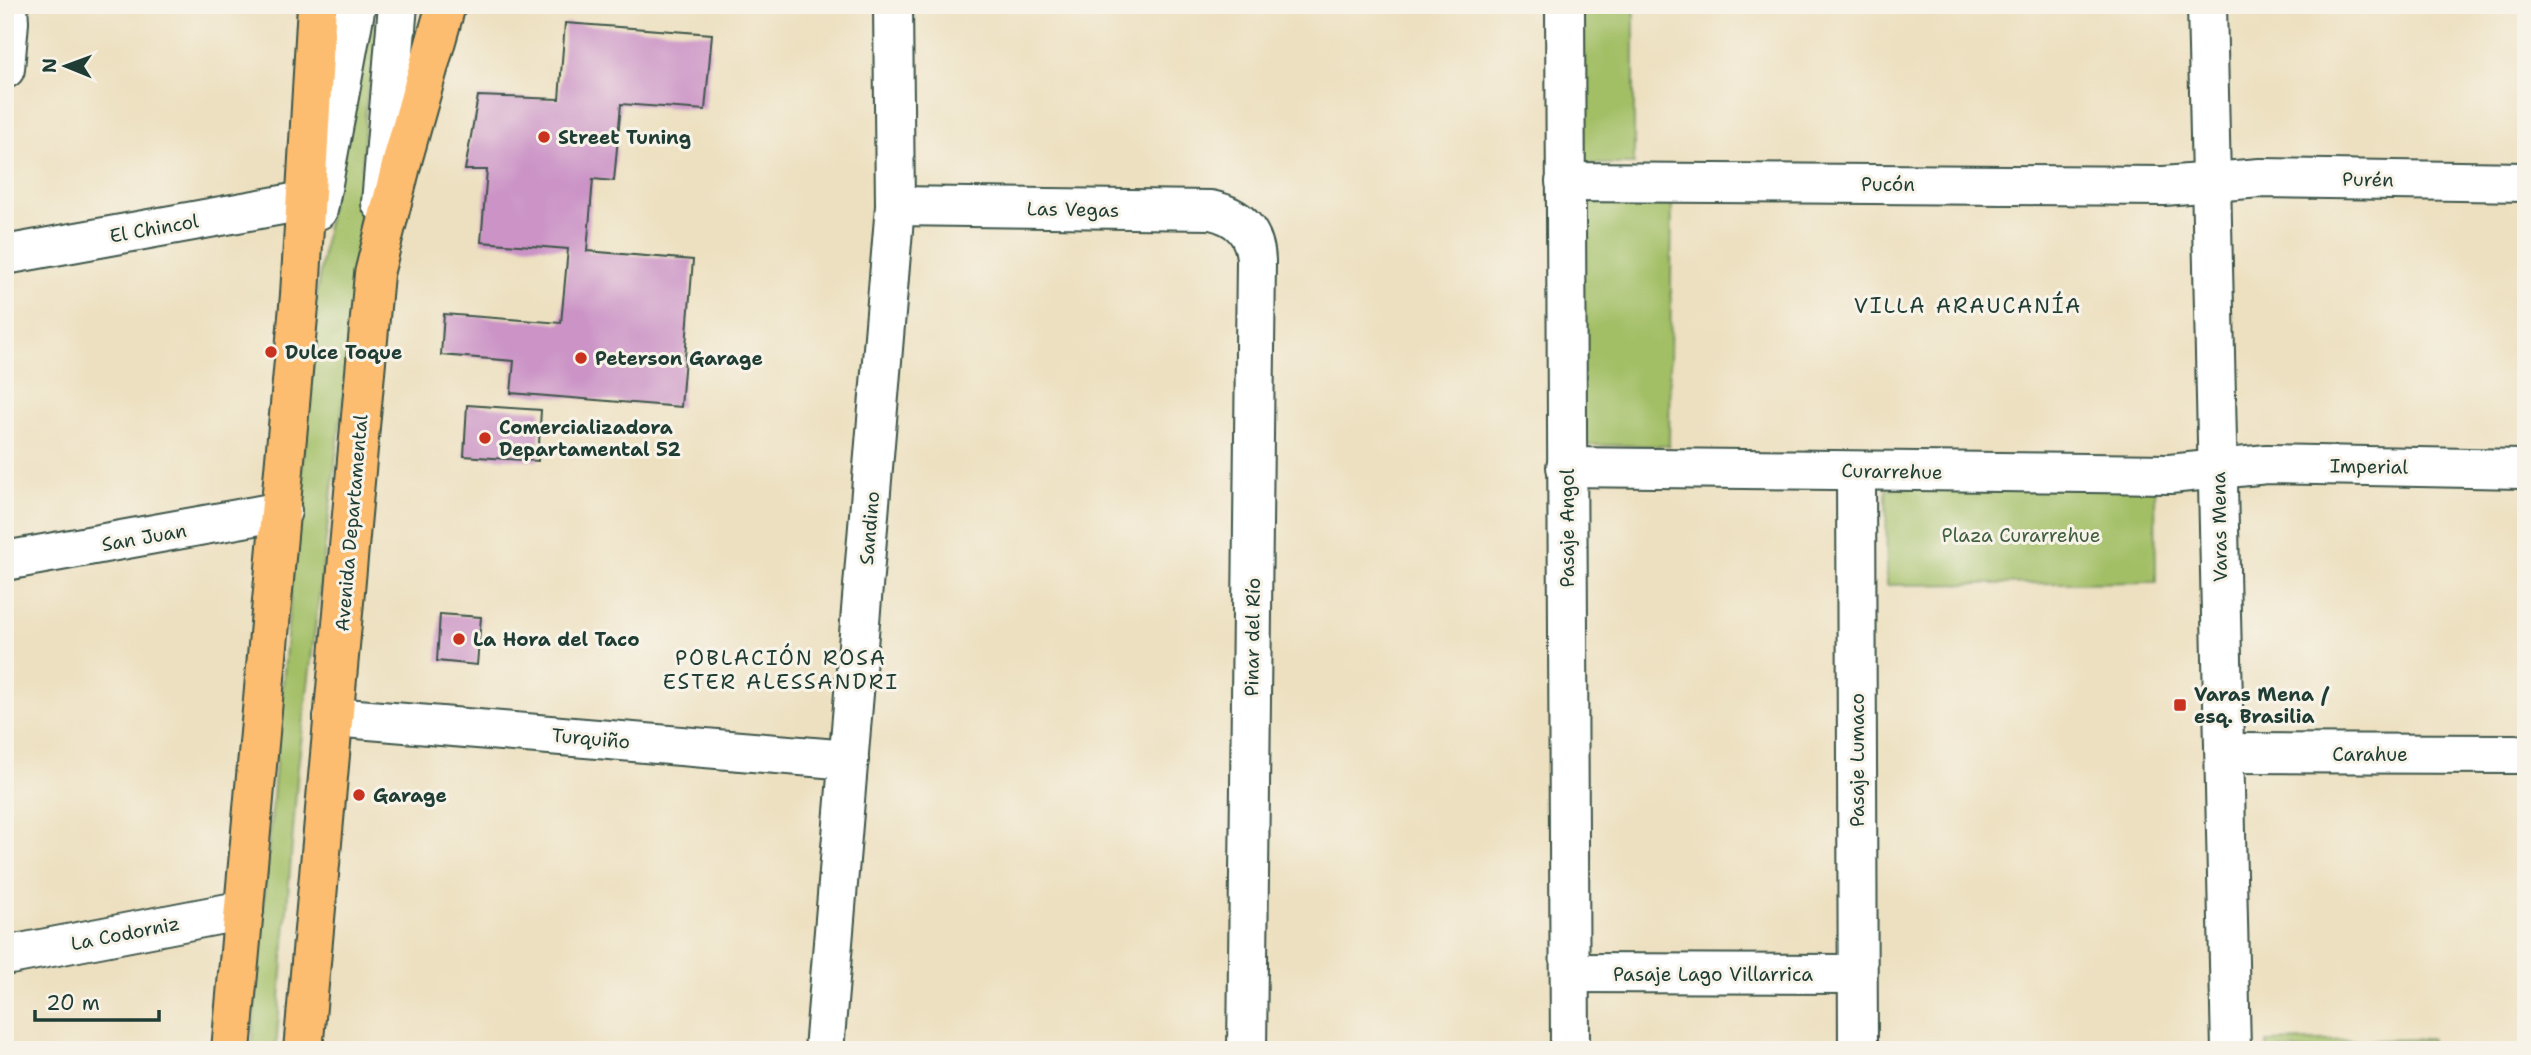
<svg xmlns="http://www.w3.org/2000/svg" width="2531" height="1055" font-family="'Shantell Sans',sans-serif">
<style>
.green{fill:#a3bf66;stroke:#617e4d;stroke-width:2}
.building{fill:#cb93c6}
.lines{fill:none;stroke-linecap:round;stroke-linejoin:round}
.minor-casing{stroke:#3e5549;stroke-width:42}
.major-casing{stroke:#3e5549;stroke-width:42}
.minor{stroke:#fff;stroke-width:38}
.major{stroke:#fcbd6f;stroke-width:38}
.poi-dot{fill:#c8321e;stroke:#f7f3e8;stroke-width:2.5}
.labels{text-anchor:middle;stroke-width:6;stroke-linejoin:round;paint-order:stroke}
.poi-label{font-size:19px;font-weight:bold;fill:#1f3d34;stroke:#f7f3e8;text-anchor:start}
.street-label{font-size:19px;fill:#1f3d34;stroke:#f7f3e8}
.park-label{font-size:19px;fill:#405e40;stroke:#f7f3e8}
.neighbourhood-label{font-size:21px;letter-spacing:2px;fill:#1f3d34;stroke:#f7f3e8}
</style>
<rect width="100%" height="100%" fill="#f7f3e8"/>
<filter id="ink" filterUnits="userSpaceOnUse"><feTurbulence type="fractalNoise" baseFrequency=".0143" numOctaves="2"/><feDisplacementMap in="SourceGraphic" scale="14" xChannelSelector="R" yChannelSelector="G"/><feConvolveMatrix kernelMatrix="1 2 1 2 8 2 1 2 1" color-interpolation-filters="sRGB"/></filter>
<filter id="wash" filterUnits="userSpaceOnUse"><feTurbulence type="fractalNoise" baseFrequency=".00686" numOctaves="4" result="noise"/><feDisplacementMap in="SourceGraphic" scale="28" xChannelSelector="R" yChannelSelector="G"/><feGaussianBlur stdDeviation="1.57" result="paint"/><feColorMatrix in="noise" values="0 0 0 0 0 0 0 0 0 0 0 0 0 0 0 0 0 1.4 0 .05"/><feComposite in="paint" operator="in"/></filter>
<g filter="url(#wash)">
<rect width="100%" height="100%" fill="#ede0c0"/>
<!-- green -->
<g class="green">
<rect x="1578" y="5" width="56" height="159"/>
<polygon points="373,18 379,30 366,102 354,311 298,767 276,1050 251,1050 317,292 349,79 363,22"/>
<polygon points="1582,202 1672,203 1669,446 1580,445"/>
<polygon points="2155,486 2156,582 1887,585 1886,488"/>
<polygon points="2431,1039 2431,1050 2267,1050 2267,1042"/>
</g>
<g id="blocks">
<!-- building -->
<g class="building">
<polygon points="586,5 610,5 610,9 586,7"/>
<polygon points="565,23 712,34 705,110 621,104 614,181 593,179 587,251 693,260 681,407 511,393 514,361 441,355 444,314 561,323 568,249 481,242 487,170 465,170 478,96 559,99"/>
<polygon points="467,405 541,410 538,461 464,456"/>
<polygon points="440,614 481,617 477,665 437,661"/>
</g>
</g>
</g>
<g filter="url(#ink)">
<use href="#blocks" fill-opacity="0" stroke="#3e5549" stroke-width="2"/>
<g class="lines">
<!-- minor casing -->
<g class="minor-casing">
<g id="minor">
<polyline points="1565,5 1570,1050"/>
<polyline points="2207,5 2231,1050"/>
<polyline points="5,69 9,22 8,5"/>
<polyline points="1565,182 2164,186 2260,178 2526,182"/>
<polyline points="381,203 398,5"/>
<path d="M895 206 1211 210C1239 216 1255 232 1256 261L1247 1050"/>
<polyline points="318,210 356,5"/>
<polyline points="5,255 304,201"/>
<polyline points="1566,467 2170,474 2267,464 2521,469"/>
<polyline points="1856,471 1858,1050"/>
<polyline points="5,561 282,511"/>
<polyline points="333,717 849,760"/>
<polyline points="2225,753 2515,754"/>
<polyline points="5,956 244,910"/>
<polyline points="1570,973 1857,974"/>
<polyline points="824,1050 895,206 893,5"/>
</g>
</g>
<!-- major casing -->
<g class="major-casing">
<g id="major">
<polyline points="231,1050 300,295 317,5"/>
<polyline points="303,1050 374,274 404,154 446,5"/>
</g>
</g>
<!-- minor -->
<use href="#minor" class="minor"/>
<!-- major -->
<use href="#major" class="major"/>
</g>
</g>
<!-- markers -->
<g class="poi-dot">
<circle cx="544" cy="137" r="7"/>
<circle cx="271" cy="352" r="7"/>
<circle cx="581" cy="358" r="7"/>
<circle cx="485" cy="438" r="7"/>
<circle cx="459" cy="639" r="7"/>
<rect x="2173" y="698" width="14" height="14" rx="3.5"/>
<circle cx="359" cy="795" r="7"/>
</g>
<g class="labels">
<!-- poi labels -->
<g class="poi-label">
<text x="558" y="144">Street Tuning</text>
<text x="285" y="359">Dulce Toque</text>
<text x="595" y="365">Peterson Garage</text>
<text x="499" y="434">Comercializadora<tspan x="499" dy="22">Departamental 52</tspan></text>
<text x="473" y="646">La Hora del Taco</text>
<text x="2194" y="701">Varas Mena /<tspan x="2194" dy="22">esq. Brasilia</tspan></text>
<text x="373" y="802">Garage</text>
</g>
<!-- street labels -->
<g class="street-label">
<text transform="translate(2368 179) rotate(1)" y="7">Purén</text>
<text x="1888" y="191">Pucón</text>
<text transform="translate(1073 209) rotate(1)" y="7">Las Vegas</text>
<text transform="translate(154 228) rotate(-10)" y="7">El Chincol</text>
<text transform="translate(2369 466) rotate(1)" y="7">Imperial</text>
<text transform="translate(1892 471) rotate(1)" y="7">Curarrehue</text>
<text transform="translate(351 523) rotate(-85)" y="7">Avenida Departamental</text>
<text transform="translate(2219 527) rotate(-91)" y="7">Varas Mena</text>
<text transform="translate(869 528) rotate(-85)" y="7">Sandino</text>
<text transform="translate(1567 528) rotate(-90)" y="7">Pasaje Angol</text>
<text transform="translate(144 537) rotate(-10)" y="7">San Juan</text>
<text transform="translate(1252 637) rotate(-89)" y="7">Pinar del Río</text>
<text transform="translate(591 738) rotate(5)" y="7">Turquiño</text>
<text x="2370" y="761">Carahue</text>
<text transform="translate(1857 760) rotate(-90)" y="7">Pasaje Lumaco</text>
<text transform="translate(125 933) rotate(-11)" y="7">La Codorniz</text>
<text x="1713" y="981">Pasaje Lago Villarrica</text>
</g>
<!-- park labels -->
<g class="park-label">
<text x="2021" y="542">Plaza Curarrehue</text>
</g>
<!-- neighbourhood labels -->
<g class="neighbourhood-label">
<text x="1968" y="313">VILLA ARAUCANÍA</text>
<text x="781" y="665">POBLACIÓN ROSA<tspan x="781" dy="24">ESTER ALESSANDRI</tspan></text>
</g>
</g>
<!-- margin -->
<rect width="2531" height="1055" fill="none" stroke="#f7f3e8" stroke-width="28"/>
<!-- north arrow -->
<g transform="translate(66 66) rotate(271)" stroke="#f7f3e8" stroke-width="5" paint-order="stroke">
<path d="M0-5L12 26L0 18L-12 26Z" fill="#1f3d34"/>
<text y="-10" font-size="19" font-weight="bold" text-anchor="middle" fill="#1f3d34">N</text>
</g>
<!-- scale -->
<path d="M35 1010v10h124v-10" fill="none" stroke="#1f3d34" stroke-width="3.5"/>
<text x="46" y="1010" font-size="21" fill="#1f3d34" stroke="#f7f3e8" stroke-width="5" paint-order="stroke">20 m</text>
</svg>
